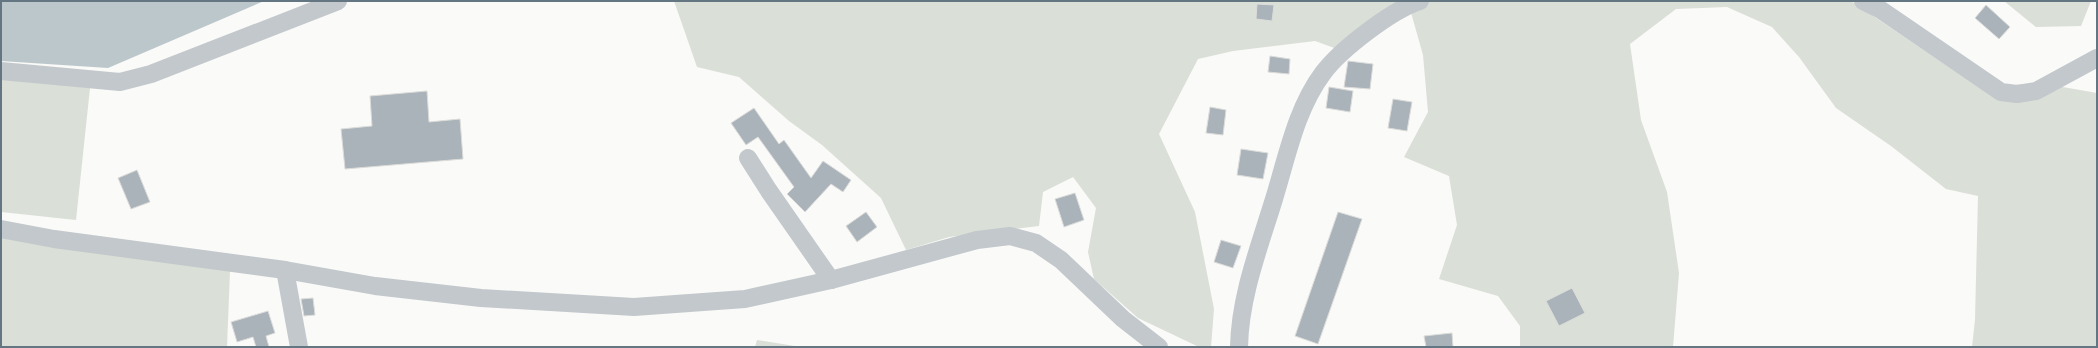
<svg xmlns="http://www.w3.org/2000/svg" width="2098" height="348" font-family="'DejaVu Sans',sans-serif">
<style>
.green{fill:#dadfd7}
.water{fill:#bbc7cb}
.building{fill:#aab3b9;stroke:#dcdcda}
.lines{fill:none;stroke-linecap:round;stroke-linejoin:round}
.minor{stroke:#c3c8cc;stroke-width:18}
</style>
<rect width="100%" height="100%" fill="#fafaf8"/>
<!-- green -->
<g class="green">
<polygon points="674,1 1851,1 1980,88 2040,83 2097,93 2097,347 1972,347 1975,320 1978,196 1946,189 1891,146 1836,108 1799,57 1772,27 1727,7 1676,9 1630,44 1641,120 1667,192 1679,273 1673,347 1520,347 1520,326 1498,296 1439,279 1457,225 1449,176 1404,157 1428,112 1423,55 1410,9 1351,54 1315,41 1233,51 1198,59 1159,134 1195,212 1214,309 1211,347 1199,347 1138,318 1094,279 1088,252 1096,208 1073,177 1043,192 1039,226 949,237 906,250 881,198 822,145 789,121 739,77 697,67"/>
<polygon points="2004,1 2091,1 2081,26 2036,27"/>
<polygon points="1,79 90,88 76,220 1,212"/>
<polygon points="1,234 230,271 227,347 1,347"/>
<polygon points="757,340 801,347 755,347"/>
</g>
<!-- water -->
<polygon class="water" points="1,1 264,1 108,68 1,61"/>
<!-- building -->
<g class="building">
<polygon points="1257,4 1274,5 1272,21 1256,19"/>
<polygon points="1986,5 2010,27 1999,39 1975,18"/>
<polygon points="1270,56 1290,59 1289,74 1268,72"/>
<polygon points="1348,61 1373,64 1370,89 1344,87"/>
<polygon points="1329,87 1353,91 1350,112 1326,108"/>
<polygon points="427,91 429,122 460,119 463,159 345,169 341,129 372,126 370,96"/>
<polygon points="1393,99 1412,102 1407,131 1388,128"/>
<polygon points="1210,107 1226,110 1223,135 1206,133"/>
<polygon points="754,108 779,144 784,140 811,178 823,161 851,180 843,192 831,184 805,212 787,194 794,187 758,137 746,145 731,123"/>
<polygon points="1241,149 1268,153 1263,179 1237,175"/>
<polygon points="137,170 150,202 131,209 118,178"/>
<polygon points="1075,193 1084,220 1064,227 1055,199"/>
<polygon points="866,212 877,227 857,242 846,226"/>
<polygon points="1338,212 1362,219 1318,344 1295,336"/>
<polygon points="1221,240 1241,246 1233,268 1214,262"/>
<polygon points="1572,288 1585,313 1559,326 1546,301"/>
<polygon points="313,298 315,315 304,316 301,299"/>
<polygon points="268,311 275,333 266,336 269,347 256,347 253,337 237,342 231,322"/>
<polygon points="1452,333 1453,347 1426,347 1424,336"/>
</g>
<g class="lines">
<!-- minor -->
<g class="minor">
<polyline points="1863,1 1881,10 2001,92 2017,94 2036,91 2097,58"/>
<polyline points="1,71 120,82 151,74 338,1"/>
<polyline points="748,158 769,191 831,280"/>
<polyline points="1,229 54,239 285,270 375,286 481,298 634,307 745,299 831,280 977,240 1010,236 1036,243 1061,260 1123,319 1159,347"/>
<polyline points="285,270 299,347"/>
<path d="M1239 347C1240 296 1259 248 1274 199 1287 157 1296 109 1323 73 1341 49 1392 10 1420 1"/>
</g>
</g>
<!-- border -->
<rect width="2098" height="348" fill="none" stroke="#657683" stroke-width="4"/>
</svg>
